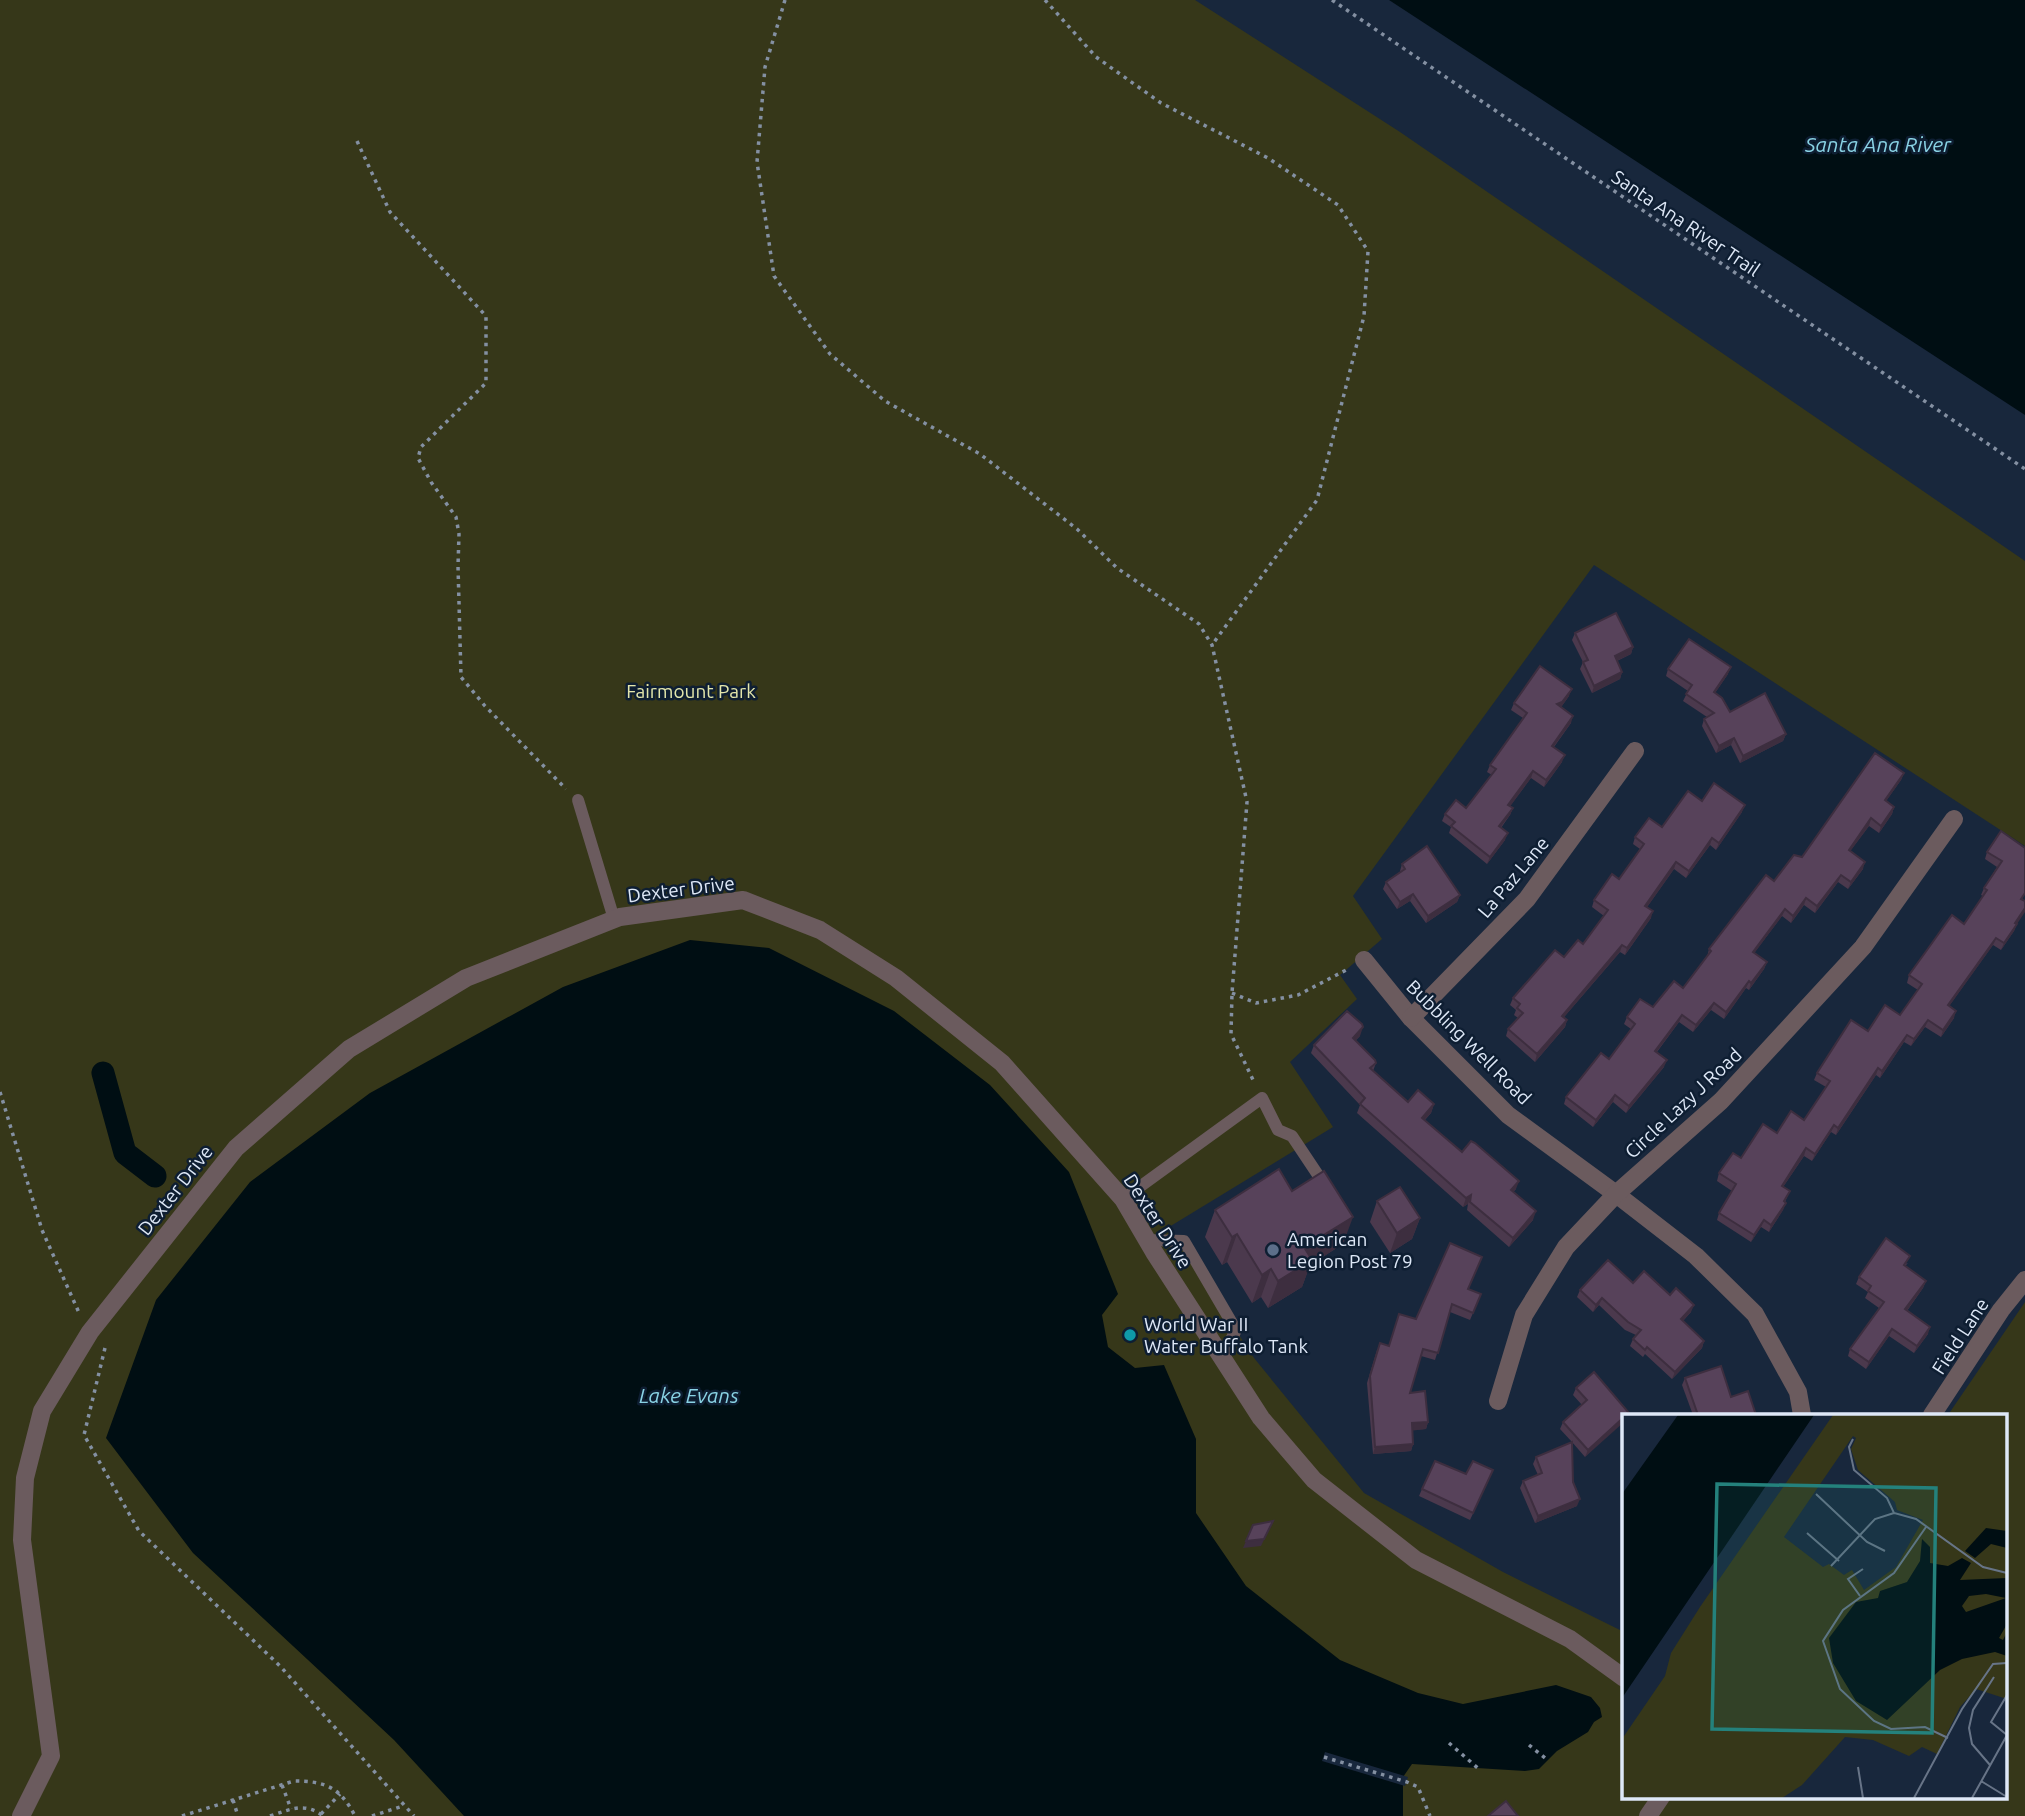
<svg xmlns="http://www.w3.org/2000/svg" width="2025" height="1816" font-family="Ubuntu,sans-serif">
<style>
.green{fill:#363719}
.water{fill:#000e13}
.pier{fill:#18273c}
.lines{fill:none;stroke-linecap:round;stroke-linejoin:round}
.canal{stroke:#000e13;stroke-width:23}
.path{stroke:#8490a2;stroke-width:3.5;stroke-dasharray:3.5 5;stroke-linecap:butt}
.service{stroke:#6b5b5e;stroke-width:12}
.minor{stroke:#6b5b5e;stroke-width:18}
.wall{fill:#4b394d}
.shaded-wall{fill:#3d2e3f}
.building{fill:#57425a;stroke:#3d2e3f;stroke-width:2}
.service-dot{fill:#5c6f8a;stroke:#0e1e32;stroke-width:2.5}
.culture-dot{fill:#0f9aa8;stroke:#0e1e32;stroke-width:2.5}
.labels{text-anchor:middle;stroke-width:5;stroke-linejoin:round;paint-order:stroke}
.street-label{font-size:19px;fill:#dee8f7;stroke:#0e1e32}
.park-label{font-size:19px;fill:#e3e6ab;stroke:#0e1e32}
.poi-label{font-size:19px;fill:#dee8f7;stroke:#0e1e32;text-anchor:start}
.water-label{font-size:21px;font-style:italic;fill:#89d2e4;stroke:#0e1e32}
.inset-road{fill:none;stroke:#677487;stroke-width:2}
.view{fill:#24817c;fill-opacity:0.15;stroke:#24817c;stroke-width:3.5}
.inset-edge{fill:none;stroke:#dee8f7;stroke-width:3.5}
</style>
<rect width="100%" height="100%" fill="#18273c"/>
<!-- green -->
<polygon class="green" points="0,0 1195,0 1400,132 2025,561 2025,846 1594,565 1353,896 1382,939 1340,975 1357,999 1290,1062 1333,1127 1169,1227 1254,1358 1364,1493 1503,1572 1624,1632 1624,1797 2006,1797 2006,1415 1948,1415 2025,1302 2025,1816 0,1816"/>
<!-- water -->
<g class="water">
<polygon points="1389,0 2025,0 2025,415"/>
<polygon points="690,940 769,948 894,1011 990,1085 1069,1172 1118,1294 1102,1315 1108,1347 1135,1368 1164,1365 1196,1439 1196,1513 1246,1586 1340,1660 1418,1693 1463,1704 1556,1685 1591,1697 1600,1708 1602,1717 1594,1722 1588,1732 1557,1751 1539,1769 1525,1771 1412,1764 1403,1777 1403,1816 464,1816 394,1740 193,1553 106,1438 156,1300 250,1182 370,1093 563,987"/>
</g>
<!-- pier -->
<polygon class="pier" points="1325,1752 1408,1777 1405,1786 1322,1761"/>
<g class="lines">
<!-- canal -->
<polyline class="canal" points="103,1073 125,1153 155,1176"/>
<!-- path -->
<g class="path">
<polyline points="785,0 765,67 757,162 774,276 830,354 885,401 980,454 1077,529 1117,568 1199,624 1212,645 1247,802 1232,993 1231,1034 1255,1084"/>
<polyline points="1045,0 1096,57 1161,103 1268,158 1338,205 1368,251 1364,316 1317,500 1212,645"/>
<polyline points="1332,0 2025,469"/>
<polyline points="357,141 390,212 486,316 486,383 421,447 418,458 431,482 456,517 459,534 458,566 461,677 485,706 566,789"/>
<polyline points="1232,993 1256,1003 1298,995 1350,968"/>
<polyline points="0,1092 42,1230 80,1315"/>
<polyline points="105,1348 84,1435 139,1531 280,1666 414,1816"/>
<polyline points="1449,1743 1480,1770"/>
<polyline points="1529,1745 1545,1758"/>
<polyline points="1324,1757 1407,1782 1418,1787 1430,1816"/>
<polyline points="282,1785 291,1809"/>
<polyline points="233,1800 238,1816"/>
<polyline points="321,1814 340,1794"/>
<path d="M182 1816 294 1781C325 1781 340 1787 355 1816"/>
<path d="M270 1816C291 1809 305 1802 323 1816"/>
<polyline points="372,1816 403,1806"/>
</g>
<!-- service -->
<g class="service">
<polyline points="578,800 614,919"/>
<polyline points="1123,1199 1262,1098 1278,1130 1292,1136 1326,1187"/>
<polyline points="1147,1240 1184,1241 1236,1330 1222,1357"/>
</g>
<!-- minor -->
<g class="minor">
<polyline points="1364,960 1411,1018 1508,1115 1616,1194 1696,1256 1755,1314 1798,1392 1802,1415"/>
<polyline points="1411,1018 1527,899 1635,751"/>
<polyline points="1498,1401 1524,1315 1566,1247 1616,1194 1721,1101 1863,947 1954,819"/>
<polyline points="1932,1415 2001,1310 2025,1280"/>
<polyline points="21,1816 51,1756 22,1540 25,1478 42,1411 90,1332 236,1148 349,1049 466,978 620,917 743,900 820,930 896,978 1002,1063 1123,1199 1154,1252 1261,1418 1314,1480 1416,1560 1570,1639 1624,1678"/>
<polyline points="1648,1816 1661,1797"/>
</g>
</g>
<!-- wall -->
<g class="wall">
<polygon points="1575,633 1633,647 1631,654 1617,661 1622,672 1620,679 1592,693 1580,669 1583,662 1572,640"/>
<polygon points="1668,669 1728,674 1715,693 1730,712 1786,734 1783,741 1740,763 1731,745 1716,753 1702,726 1704,719 1707,717 1683,701 1688,691 1666,676"/>
<polygon points="1569,696 1561,707 1571,723 1554,747 1562,762 1544,787 1531,778 1510,806 1513,808 1510,815 1501,828 1505,840 1487,864 1449,833 1451,827 1442,821 1445,814 1466,808 1492,775 1487,772 1490,765 1523,718 1511,710 1514,703"/>
<polygon points="1904,773 1901,780 1886,801 1894,807 1892,814 1879,833 1869,826 1850,851 1863,869 1848,889 1838,882 1815,913 1804,905 1791,923 1782,916 1754,953 1767,962 1764,969 1749,990 1746,988 1724,1019 1711,1010 1693,1032 1679,1022 1657,1052 1664,1067 1626,1113 1613,1102 1593,1127 1564,1104 1566,1097 1609,1059 1631,1029 1624,1024 1627,1017 1653,1007 1683,988 1707,957 1709,949 1774,881 1802,857"/>
<polygon points="1702,801 1742,812 1716,850 1710,845 1686,878 1674,869 1647,907 1651,918 1625,955 1620,952 1564,1017 1567,1020 1565,1027 1535,1062 1506,1036 1508,1029 1518,1018 1514,1015 1516,1010 1510,1005 1513,998 1564,957 1583,944 1604,916 1592,907 1594,900 1619,879 1640,849 1633,844 1635,837 1662,827"/>
<polygon points="2001,831 2023,900 2017,924 2014,931 2001,950 1993,945 1949,1006 1954,1018 1941,1037 1925,1027 1911,1046 1904,1042 1880,1078 1876,1075 1836,1135 1831,1132 1812,1161 1804,1156 1783,1187 1790,1191 1785,1202 1783,1210 1769,1232 1761,1227 1751,1242 1717,1220 1719,1213 1732,1191 1717,1181 1719,1173 1777,1133 1804,1120 1826,1087 1814,1080 1817,1073 1868,1031 1900,1015 1918,990 1907,983 1909,975 1964,924 1983,896 1981,895 1984,888 1997,867 1985,859 1987,852"/>
<polygon points="1402,864 1460,895 1457,902 1426,923 1410,901 1397,909 1383,889 1386,882 1400,872 1400,871"/>
<polygon points="1360,1036 1355,1041 1376,1063 1373,1071 1408,1102 1434,1104 1431,1113 1425,1120 1462,1152 1516,1189 1513,1192 1533,1220 1509,1247 1467,1210 1468,1204 1463,1207 1357,1113 1360,1105 1311,1053 1314,1045"/>
<polygon points="1292,1191 1343,1244 1310,1265 1302,1287 1268,1308 1261,1297 1252,1303 1227,1262 1222,1265 1205,1237 1215,1210"/>
<polygon points="1377,1201 1420,1218 1412,1239 1390,1253 1370,1222"/>
<polygon points="1482,1257 1468,1289 1481,1294 1470,1320 1450,1312 1435,1360 1421,1356 1410,1393 1428,1422 1426,1429 1412,1430 1413,1444 1411,1451 1373,1454 1367,1383 1377,1350 1389,1346"/>
<polygon points="1908,1263 1905,1266 1926,1281 1923,1288 1907,1311 1928,1334 1914,1353 1889,1336 1866,1369 1848,1356 1850,1349 1879,1308 1865,1298 1868,1292 1856,1284 1859,1277"/>
<polygon points="1633,1283 1670,1295 1691,1312 1683,1321 1704,1341 1702,1348 1672,1379 1645,1354 1643,1357 1630,1346 1633,1339 1636,1335 1625,1330 1599,1305 1593,1312 1577,1297 1580,1290"/>
<polygon points="1685,1378 1731,1397 1756,1415 1693,1415 1682,1385"/>
<polygon points="1576,1388 1629,1413 1628,1415 1624,1415 1585,1457 1572,1442 1573,1482 1577,1506 1535,1523 1520,1488 1523,1481 1538,1475 1533,1464 1536,1457 1572,1442 1560,1429 1563,1422 1582,1405 1573,1395"/>
<polygon points="1466,1474 1490,1477 1470,1520 1419,1496 1422,1489"/>
</g>
<!-- shaded-wall -->
<g class="shaded-wall">
<polygon points="1633,647 1631,654 1612,663 1615,656"/>
<polygon points="1731,667 1728,674 1711,699 1714,692"/>
<polygon points="1622,672 1620,679 1592,693 1594,686"/>
<polygon points="1572,689 1569,696 1560,709 1557,704"/>
<polygon points="1573,716 1571,723 1549,753 1552,746"/>
<polygon points="1786,734 1783,741 1740,763 1743,756"/>
<polygon points="1734,738 1731,745 1716,753 1719,746"/>
<polygon points="1565,755 1562,762 1544,787 1546,780"/>
<polygon points="1533,771 1531,778 1506,812 1508,805"/>
<polygon points="1904,773 1901,780 1882,807 1885,800"/>
<polygon points="1745,805 1742,812 1716,850 1719,843"/>
<polygon points="1894,807 1892,814 1879,833 1881,826"/>
<polygon points="1513,808 1510,815 1496,833 1499,826"/>
<polygon points="1871,818 1869,826 1846,857 1849,850"/>
<polygon points="1508,833 1505,840 1487,864 1490,857"/>
<polygon points="1712,838 1710,845 1686,878 1689,871"/>
<polygon points="1676,862 1674,869 1643,913 1645,906"/>
<polygon points="1865,862 1863,869 1848,889 1851,882"/>
<polygon points="1841,875 1838,882 1815,913 1817,906"/>
<polygon points="1413,894 1410,901 1397,909 1400,902"/>
<polygon points="1460,895 1457,902 1426,923 1428,916"/>
<polygon points="1806,898 1804,905 1791,923 1793,916"/>
<polygon points="2025,908 2025,912 2013,930 2015,923"/>
<polygon points="1785,909 1782,916 1750,959 1753,952"/>
<polygon points="1653,911 1651,918 1625,955 1627,948"/>
<polygon points="2017,924 2014,931 2001,950 2004,943"/>
<polygon points="1996,938 1993,945 1945,1012 1948,1005"/>
<polygon points="1622,945 1620,952 1559,1023 1562,1016"/>
<polygon points="1767,962 1764,969 1749,990 1751,983"/>
<polygon points="1749,981 1746,988 1724,1019 1726,1012"/>
<polygon points="1714,1003 1711,1010 1693,1032 1696,1025"/>
<polygon points="1956,1011 1954,1018 1941,1037 1943,1030"/>
<polygon points="1682,1015 1679,1022 1652,1058 1655,1051"/>
<polygon points="1567,1020 1565,1027 1535,1062 1537,1054"/>
<polygon points="1928,1020 1925,1027 1911,1046 1914,1039"/>
<polygon points="1363,1027 1360,1036 1349,1047 1353,1038"/>
<polygon points="1907,1035 1904,1042 1880,1078 1882,1071"/>
<polygon points="1667,1060 1664,1067 1626,1113 1629,1106"/>
<polygon points="1878,1068 1876,1075 1836,1135 1838,1128"/>
<polygon points="1615,1095 1613,1102 1593,1127 1596,1120"/>
<polygon points="1434,1104 1431,1113 1419,1126 1422,1118"/>
<polygon points="1834,1125 1831,1132 1812,1161 1815,1154"/>
<polygon points="1806,1148 1804,1156 1779,1193 1782,1186"/>
<polygon points="1519,1181 1516,1189 1508,1199 1511,1190"/>
<polygon points="1471,1195 1468,1204 1463,1207 1466,1198"/>
<polygon points="1786,1203 1783,1210 1769,1232 1771,1225"/>
<polygon points="1536,1211 1533,1220 1509,1247 1513,1238"/>
<polygon points="1353,1217 1343,1244 1310,1265 1302,1287 1268,1308 1278,1281 1304,1247"/>
<polygon points="1420,1218 1412,1239 1390,1253 1397,1233"/>
<polygon points="1764,1220 1761,1227 1751,1242 1754,1235"/>
<polygon points="1237,1234 1227,1262 1222,1265 1232,1237"/>
<polygon points="1271,1269 1261,1297 1252,1303 1262,1275"/>
<polygon points="1926,1281 1923,1288 1903,1316 1905,1309"/>
<polygon points="1602,1298 1599,1305 1593,1312 1596,1305"/>
<polygon points="1694,1305 1691,1312 1678,1326 1681,1319"/>
<polygon points="1930,1327 1928,1334 1914,1353 1917,1346"/>
<polygon points="1892,1329 1889,1336 1866,1369 1869,1362"/>
<polygon points="1704,1341 1702,1348 1672,1379 1675,1372"/>
<polygon points="1624,1417 1624,1422 1585,1457 1588,1450"/>
<polygon points="1428,1422 1426,1429 1409,1431 1412,1423"/>
<polygon points="1413,1444 1411,1451 1373,1454 1375,1447"/>
<polygon points="1580,1499 1577,1506 1535,1523 1538,1516"/>
<polygon points="1273,1521 1261,1546 1243,1548 1246,1541"/>
</g>
<!-- building -->
<g class="building">
<polygon points="1616,613 1633,647 1615,656 1622,672 1594,686 1583,662 1588,660 1575,633"/>
<polygon points="1689,639 1731,667 1714,692 1722,698 1730,712 1765,693 1786,734 1743,756 1734,738 1719,746 1704,719 1714,713 1686,694 1692,685 1668,669"/>
<polygon points="1540,666 1572,689 1562,702 1557,704 1573,716 1552,746 1565,755 1546,780 1533,771 1508,805 1513,808 1499,826 1508,833 1490,857 1451,826 1455,822 1445,814 1456,800 1466,808 1496,769 1490,765 1527,713 1514,703"/>
<polygon points="1875,753 1904,773 1885,800 1894,807 1881,826 1871,818 1849,850 1865,862 1851,882 1841,875 1817,906 1806,898 1793,916 1785,909 1753,952 1767,962 1751,983 1749,981 1726,1012 1714,1003 1696,1025 1682,1015 1655,1051 1667,1060 1629,1106 1615,1095 1596,1120 1566,1097 1601,1053 1609,1059 1635,1024 1627,1017 1640,999 1653,1007 1674,981 1683,988 1711,951 1709,949 1766,875 1774,881 1794,855 1802,857"/>
<polygon points="1714,783 1745,805 1719,843 1712,838 1689,871 1676,862 1645,906 1653,911 1627,948 1622,945 1562,1016 1567,1020 1537,1054 1508,1029 1523,1013 1517,1008 1520,1004 1513,998 1555,950 1564,957 1578,940 1583,944 1608,910 1594,900 1612,874 1619,879 1644,844 1635,837 1649,818 1662,827 1688,791 1702,801"/>
<polygon points="2001,831 2025,848 2025,893 2021,899 2025,901 2025,908 2015,923 2017,924 2004,943 1996,938 1948,1005 1956,1011 1943,1030 1928,1020 1914,1039 1907,1035 1882,1071 1878,1068 1838,1128 1834,1125 1815,1154 1806,1148 1782,1186 1790,1191 1784,1201 1786,1203 1771,1225 1764,1220 1754,1235 1719,1213 1736,1184 1719,1173 1733,1153 1741,1158 1763,1124 1777,1133 1791,1111 1804,1120 1830,1081 1817,1073 1851,1020 1868,1031 1885,1005 1900,1015 1922,984 1909,975 1927,950 1952,915 1964,924 1987,890 1984,888 2002,861 1987,852"/>
<polygon points="1427,846 1460,895 1428,916 1413,894 1400,902 1386,882 1405,869 1402,864"/>
<polygon points="1347,1011 1362,1024 1363,1027 1353,1038 1375,1060 1376,1063 1370,1068 1408,1102 1418,1090 1434,1104 1422,1118 1462,1152 1471,1141 1475,1143 1519,1181 1511,1190 1536,1211 1513,1238 1470,1202 1471,1195 1466,1198 1360,1104 1365,1098 1314,1045"/>
<polygon points="1279,1169 1292,1191 1324,1171 1353,1217 1304,1247 1312,1260 1278,1281 1271,1269 1262,1275 1237,1234 1232,1237 1215,1210"/>
<polygon points="1400,1187 1420,1218 1397,1233 1377,1201"/>
<polygon points="1886,1238 1910,1256 1904,1265 1926,1281 1905,1309 1930,1327 1917,1346 1892,1329 1869,1362 1850,1349 1884,1302 1868,1291 1871,1286 1859,1277"/>
<polygon points="1450,1243 1482,1257 1468,1289 1481,1294 1473,1313 1452,1304 1438,1353 1423,1349 1410,1393 1425,1391 1428,1422 1412,1423 1413,1444 1375,1447 1370,1376 1380,1343 1389,1346 1399,1314 1416,1319"/>
<polygon points="1608,1260 1633,1283 1644,1271 1670,1295 1676,1288 1694,1305 1681,1319 1704,1341 1675,1372 1647,1347 1645,1350 1633,1339 1641,1330 1628,1322 1602,1298 1596,1305 1580,1290"/>
<polygon points="1721,1366 1731,1397 1748,1391 1756,1415 1698,1415 1685,1378"/>
<polygon points="1594,1372 1629,1413 1626,1415 1624,1415 1624,1417 1588,1450 1563,1422 1587,1400 1576,1388"/>
<polygon points="1572,1442 1573,1482 1580,1499 1538,1516 1523,1481 1542,1473 1536,1457"/>
<polygon points="1435,1461 1466,1474 1473,1461 1493,1470 1473,1513 1422,1489"/>
<polygon points="1273,1521 1264,1539 1246,1541 1253,1525"/>
<polygon points="1506,1801 1518,1816 1488,1816"/>
</g>
<!-- markers -->
<circle class="service-dot" cx="1273" cy="1250" r="7"/>
<circle class="culture-dot" cx="1130" cy="1335" r="7"/>
<g class="labels">
<!-- street labels -->
<g class="street-label">
<text transform="translate(1686 223) rotate(34)" y="7">Santa Ana River Trail</text>
<text transform="translate(1513 877) rotate(-50)" y="7">La Paz Lane</text>
<text transform="translate(681 889) rotate(-7)" y="7">Dexter Drive</text>
<text transform="translate(1469 1042) rotate(45)" y="7">Bubbling Well Road</text>
<text transform="translate(1683 1103) rotate(-43)" y="7">Circle Lazy J Road</text>
<text transform="translate(175 1190) rotate(-52)" y="7">Dexter Drive</text>
<text transform="translate(1158 1221) rotate(57)" y="7">Dexter Drive</text>
<text transform="translate(1960 1336) rotate(-57)" y="7">Field Lane</text>
</g>
<!-- park labels -->
<g class="park-label">
<text x="691" y="698">Fairmount Park</text>
</g>
<!-- poi labels -->
<g class="poi-label">
<text x="1287" y="1246">American<tspan x="1287" dy="22">Legion Post 79</tspan></text>
<text x="1144" y="1331">World War II<tspan x="1144" dy="22">Water Buffalo Tank</tspan></text>
</g>
<!-- water labels -->
<g class="water-label">
<text x="1878" y="152">Santa Ana River</text>
<text x="689" y="1403">Lake Evans</text>
</g>
</g>
<!-- overview -->
<g transform="translate(1622 1414)">
<rect width="385" height="385" fill="#18273c"/>
<path d="M211 1H385V285L354 275 338 293 315 340 300 333 287 342 251 326 223 323 180 371 160 384H0V325L43 262 49 239 78 193ZM231 22 234 24 229 35 236 56 273 88 275 96 301 106 274 153 242 176 230 156 222 161 207 150 201 153 162 123Z" fill="#363719" fill-rule="evenodd"/>
<path d="M56 1H192L0 284V80ZM364 114 385 117V134L369 130 353 144 343 137ZM300 125 308 133V149L326 152 340 144 349 149 338 166 385 164V210L377 224 381 226 385 218V242L373 238 340 245 318 256 265 306 234 287 211 249 207 224 234 188 256 184 258 177 285 168 298 147ZM364 180 384 184 344 198 340 192 347 182Z" fill="#000e13" fill-rule="evenodd"/>
<path class="inset-road" d="M231 25 227 33 232 56 265 84 272 99 294 105 361 153 385 159M194 80 245 128 263 137M304 113 272 159 221 196 201 227 218 275 252 307 269 315 303 313 326 324M185 119 217 147M209 152 253 105 272 99M238 182 226 165 241 155M385 281 369 308 385 321M368 351 350 330 347 314 351 296 372 263M236 353 241 384M359 367 385 383M292 384 340 295 371 250 385 249M350 384 385 321"/>
<path class="view" d="M95 70 314 74 310 319 90 315Z"/>
<rect width="385" height="385" class="inset-edge"/>
</g>
</svg>
